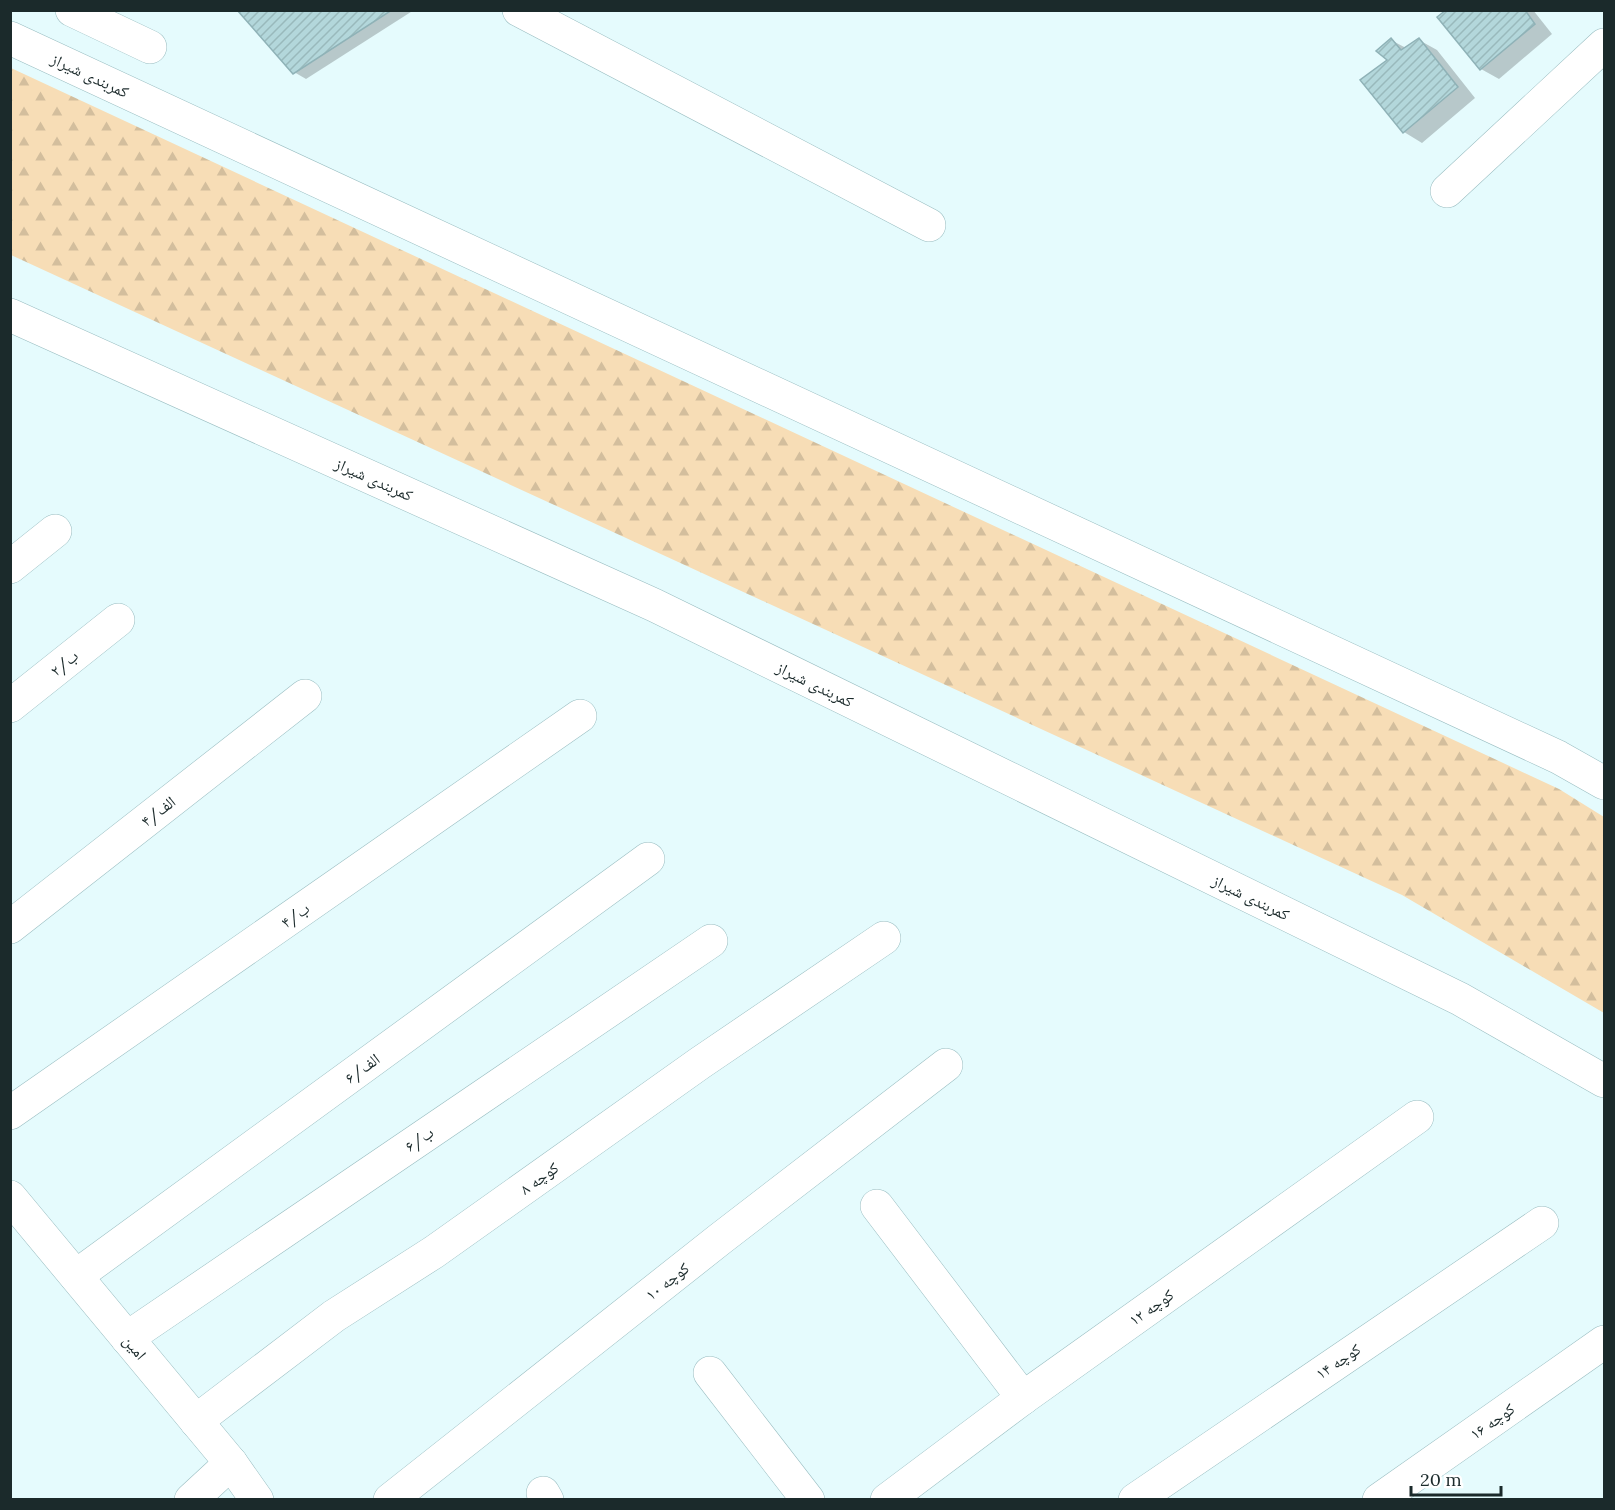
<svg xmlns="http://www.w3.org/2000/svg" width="1615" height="1510" font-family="Lora,'Noto Naskh Arabic',serif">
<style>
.forest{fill:url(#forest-firs)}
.shadow{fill:#0003}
.building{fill:url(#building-hatch);stroke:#8fb2b7;stroke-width:1.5}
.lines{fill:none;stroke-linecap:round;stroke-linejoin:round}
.minor-casing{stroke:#99bdc1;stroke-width:34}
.highway-casing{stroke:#99bdc1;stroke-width:34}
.minor{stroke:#fff;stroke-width:33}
.highway{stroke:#fff;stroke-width:33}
.labels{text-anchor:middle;stroke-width:4.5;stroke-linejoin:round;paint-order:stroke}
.street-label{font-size:16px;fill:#1b2a2b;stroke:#fff}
</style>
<defs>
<pattern id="forest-firs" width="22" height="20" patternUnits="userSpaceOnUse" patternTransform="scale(1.5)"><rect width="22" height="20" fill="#f7ddb6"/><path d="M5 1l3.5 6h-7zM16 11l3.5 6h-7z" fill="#d3be9d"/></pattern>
<pattern id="building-hatch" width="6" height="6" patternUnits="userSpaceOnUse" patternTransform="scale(1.5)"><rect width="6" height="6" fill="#b3d7db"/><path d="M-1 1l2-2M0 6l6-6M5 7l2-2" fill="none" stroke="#99b9bc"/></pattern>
</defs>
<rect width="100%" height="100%" fill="#e5fbfd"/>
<!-- forest -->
<polygon class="forest" points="11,68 1559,789 1604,817 1604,1013 1402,895 11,255"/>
<!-- shadow -->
<g class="shadow">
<polygon points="239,10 414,10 306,79 294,72"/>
<polygon points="1448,10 1533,10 1552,34 1499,79 1481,69"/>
<polygon points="1391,40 1406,48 1419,40 1437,50 1475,98 1422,143 1404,132 1390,60"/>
</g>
<!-- building -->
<g class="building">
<polygon points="237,10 392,10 293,74"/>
<polygon points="1446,10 1525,10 1535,24 1480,70 1437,17"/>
<polygon points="1391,38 1401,50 1419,38 1458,87 1403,133 1360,80 1387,60 1376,51"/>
</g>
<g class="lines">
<!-- minor casing -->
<g class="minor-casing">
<g id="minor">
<polyline points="72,10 150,47"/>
<polyline points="519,10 929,225"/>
<polyline points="1447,191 1604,45"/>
<polyline points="10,567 55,531"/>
<polyline points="10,706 118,620"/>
<polyline points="10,927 305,696"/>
<polyline points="10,1113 580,716"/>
<polyline points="10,1197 231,1463 257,1500"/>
<polyline points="877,1206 1023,1398"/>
<polyline points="76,1276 648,859"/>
<polyline points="127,1338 711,941"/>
<polyline points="710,1373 808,1500"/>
<polyline points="196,1421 334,1316 434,1252 700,1063 884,938"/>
<polyline points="543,1493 547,1500"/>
<polyline points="191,1500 231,1463"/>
<polyline points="390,1500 720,1239 946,1065"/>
<polyline points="887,1500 1023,1398 1417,1117"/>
<polyline points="1135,1500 1542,1223"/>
<polyline points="1379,1500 1604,1342"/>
</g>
</g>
<!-- highway casing -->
<g class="highway-casing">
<g id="highway">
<polyline points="10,38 1558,757 1604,783"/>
<polyline points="10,315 654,605 1460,999 1604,1081"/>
</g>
</g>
<!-- minor -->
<use href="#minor" class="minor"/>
<!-- highway -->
<use href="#highway" class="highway"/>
</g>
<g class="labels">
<!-- street labels -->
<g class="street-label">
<text transform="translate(90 75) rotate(25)" y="6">کمربندی شیراز</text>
<text transform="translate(374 479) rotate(24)" y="6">کمربندی شیراز</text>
<text transform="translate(64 663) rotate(-39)" y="6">۲/ب</text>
<text transform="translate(815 684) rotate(26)" y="6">کمربندی شیراز</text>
<text transform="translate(158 811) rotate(-38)" y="6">۴/الف</text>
<text transform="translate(1251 897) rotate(26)" y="6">کمربندی شیراز</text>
<text transform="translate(295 915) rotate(-35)" y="6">۴/ب</text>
<text transform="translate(362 1068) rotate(-36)" y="6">۶/الف</text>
<text transform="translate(419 1139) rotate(-34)" y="6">ب/۶</text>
<text transform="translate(539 1178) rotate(-36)" y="6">کوچه ۸</text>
<text transform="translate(667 1281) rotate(-38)" y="6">کوچه ۱۰</text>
<text transform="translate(1151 1307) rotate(-35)" y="6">کوچه ۱۲</text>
<text transform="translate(135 1347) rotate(50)" y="6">امین</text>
<text transform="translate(1338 1361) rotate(-34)" y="6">کوچه ۱۴</text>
<text transform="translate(1492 1421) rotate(-35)" y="6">کوچه ۱۶</text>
</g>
</g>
<!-- border -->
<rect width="1615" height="1510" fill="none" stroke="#1b2a2b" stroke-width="24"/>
<!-- scale -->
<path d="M1411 1486v9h90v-9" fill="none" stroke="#1b2a2b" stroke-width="3"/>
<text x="1420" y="1486" font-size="18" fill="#1b2a2b" stroke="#ffffff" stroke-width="4.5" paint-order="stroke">20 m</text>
</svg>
